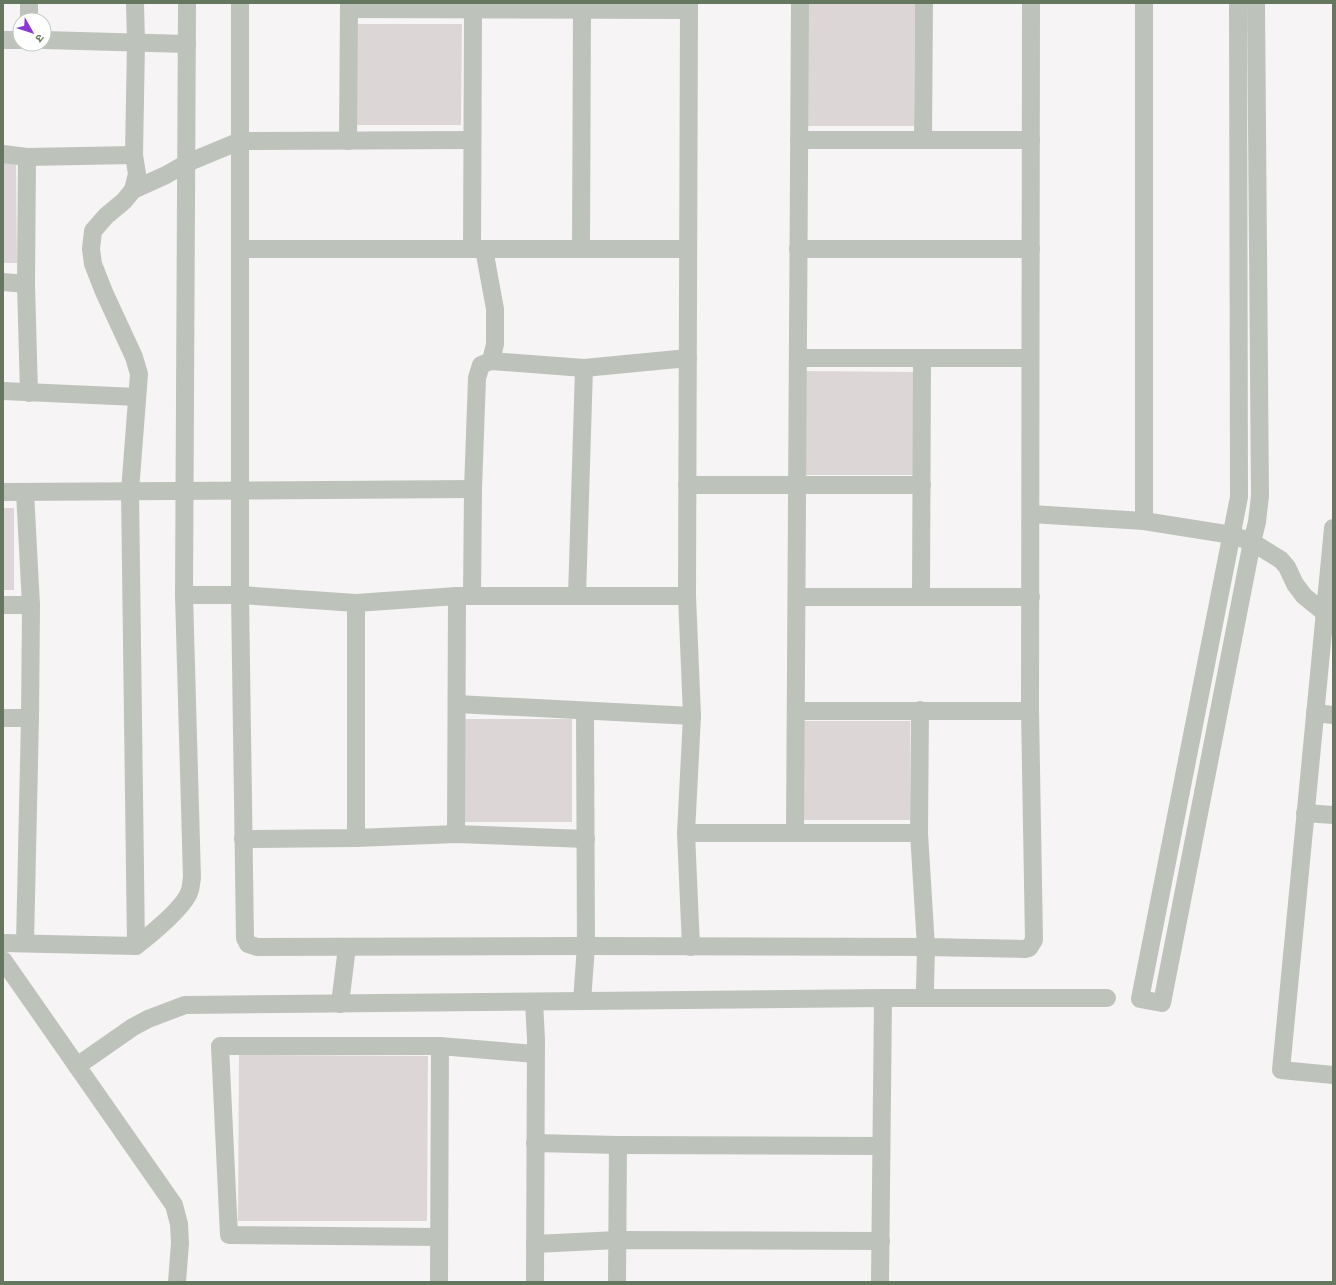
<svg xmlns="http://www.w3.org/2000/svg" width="1336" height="1285" font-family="Roboto,'Noto Sans Devanagari',sans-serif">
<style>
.green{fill:#ddd6d6}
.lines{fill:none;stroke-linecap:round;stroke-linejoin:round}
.minor{stroke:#bdc3bb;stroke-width:18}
</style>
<rect width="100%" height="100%" fill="#f7f4f6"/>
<!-- green -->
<g class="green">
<polygon points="806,3 915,3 914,126 805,126"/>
<polygon points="356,24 462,24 461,125 355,125"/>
<polygon points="3,163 16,163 17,263 3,263"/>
<polygon points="806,371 914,372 914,475 806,475"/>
<rect x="3" y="508" width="11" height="82"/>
<rect x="464" y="719" width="108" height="103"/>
<polygon points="804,721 910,721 910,820 803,820"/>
<polygon points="239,1055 428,1056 427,1221 238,1221"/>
</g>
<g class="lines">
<!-- minor -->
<g class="minor">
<polyline points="240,3 240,595 245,938 248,944 257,947 586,946 926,947 1025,949 1029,948 1034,940 1030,711 1031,3"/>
<polyline points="689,3 687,596 692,716 686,833 691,947"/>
<polyline points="1238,3 1239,497 1140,999 1162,1003 1252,542 1257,522 1260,496 1256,3"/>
<polyline points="349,9 689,10"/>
<polyline points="29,20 29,3"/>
<polyline points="3,40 20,40"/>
<polyline points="44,40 187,44"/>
<polyline points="799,140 1031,140"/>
<polyline points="923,140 924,3"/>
<polyline points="348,141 349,3"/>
<polyline points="3,154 27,157 134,155"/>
<polyline points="27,157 26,284 29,393"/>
<polyline points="133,190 166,175 187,163 240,141 472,140"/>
<polyline points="240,249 688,249"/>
<polyline points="472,249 473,9"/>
<polyline points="484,249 495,309 495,344 491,361"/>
<polyline points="581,249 582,9"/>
<polyline points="798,249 1031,249"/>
<polyline points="3,282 26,284"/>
<polyline points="798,358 1030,358"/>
<polyline points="3,391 137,397"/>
<polyline points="687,485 922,485"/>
<polyline points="3,492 473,489"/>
<polyline points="1031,514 1144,521 1232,535 1252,542 1281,560 1287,567 1295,584 1304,596 1325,613 1333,614"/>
<polyline points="1144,521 1144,3"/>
<polyline points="1333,528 1281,1070 1333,1075"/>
<polyline points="184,595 240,595 356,603 457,596 687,596"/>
<polyline points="472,596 473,489 477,378 481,365 491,361 584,368 688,358"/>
<polyline points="577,596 584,368"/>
<polyline points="797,597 1031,597"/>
<polyline points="921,597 922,358"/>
<polyline points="3,605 31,605"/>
<polyline points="457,704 692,716"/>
<polyline points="920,710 919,833 926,947 925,988 926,998"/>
<polyline points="796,711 1030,711"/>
<polyline points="1315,713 1333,715"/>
<polyline points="3,718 30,718"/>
<polyline points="1305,813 1333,815"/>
<polyline points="686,833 919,833"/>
<polyline points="795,833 800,3"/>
<polyline points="456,834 457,596"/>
<polyline points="356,838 356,603"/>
<polyline points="243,839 356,838 456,834 586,839"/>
<polyline points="3,943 136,946 130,491 139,374 134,357 104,292 93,264 91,249 93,231 106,216 124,201 133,190 137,174 134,155 136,43 135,3"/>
<polyline points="25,943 30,718 31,605 25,492"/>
<path d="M136 946C150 935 186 906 190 890 191 887 191 882 192 878L184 595 187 3"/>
<polyline points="3,960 174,1205 179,1224 180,1243 177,1282"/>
<polyline points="582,1001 586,946 585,711"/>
<polyline points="534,1002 536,1039 535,1282"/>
<polyline points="340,1004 347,947"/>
<polyline points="77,1066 133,1027 148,1019 185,1005 883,998 1107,998"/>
<polyline points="535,1143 618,1145 881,1146"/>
<polyline points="439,1237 229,1235 220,1046 440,1046 535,1054"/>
<polyline points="535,1244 617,1240 881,1241"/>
<polyline points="439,1282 440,1046"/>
<polyline points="617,1282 618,1145"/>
<polyline points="880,1282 883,998"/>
</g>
</g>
<!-- border -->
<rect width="1336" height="1285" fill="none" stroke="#66775f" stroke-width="8"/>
<!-- north arrow -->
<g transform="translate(32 32) rotate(129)"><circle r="19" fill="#ffffff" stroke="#c2c9bf"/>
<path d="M0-3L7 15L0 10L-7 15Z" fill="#8a37d3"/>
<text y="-6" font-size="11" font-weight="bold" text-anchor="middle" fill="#66775f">उ</text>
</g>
</svg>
